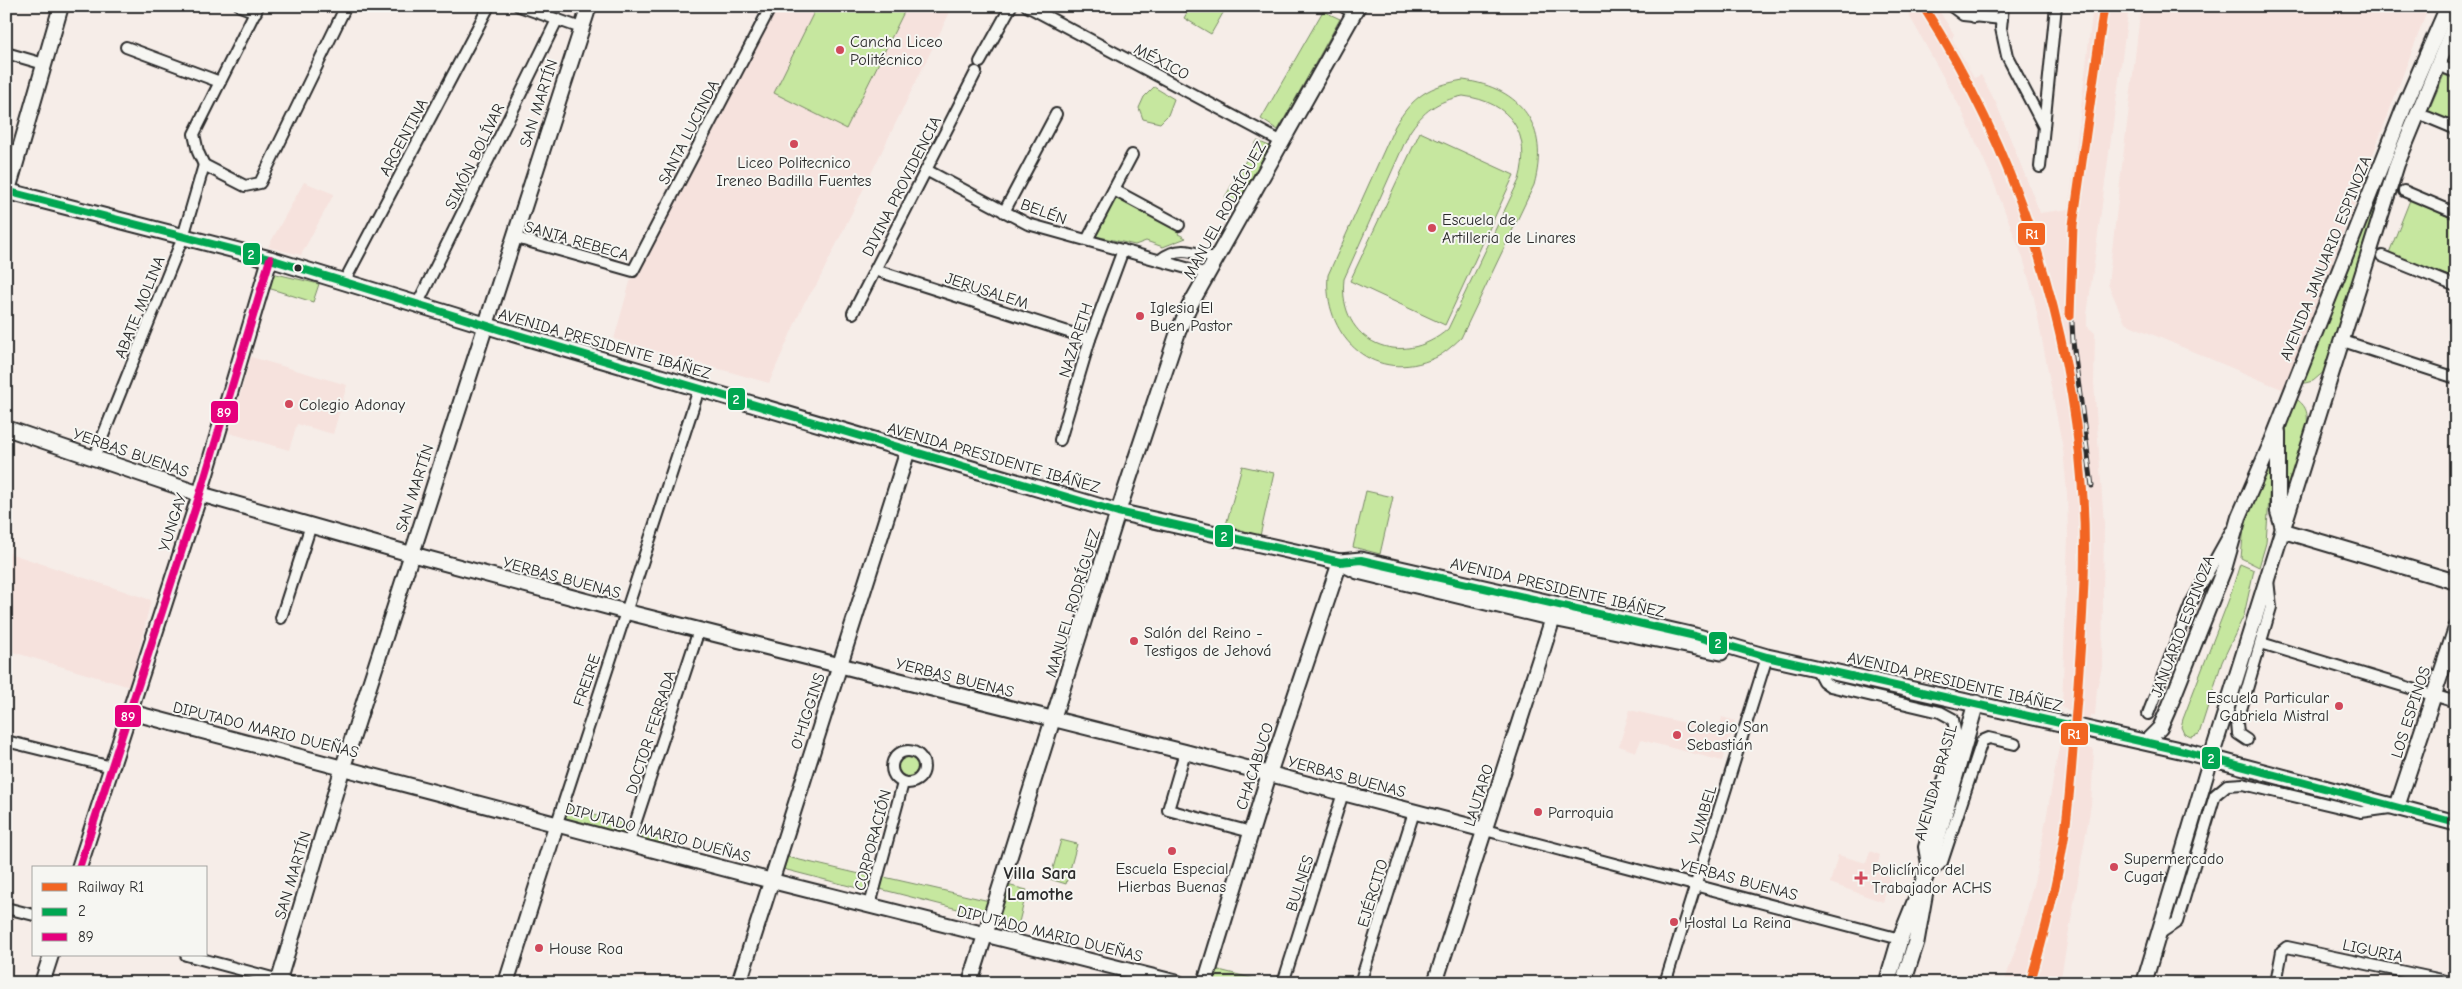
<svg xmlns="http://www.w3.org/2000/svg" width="2462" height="989" font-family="'Comic Neue',sans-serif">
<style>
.built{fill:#f6e2dd}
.green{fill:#c6e79f;stroke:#788965;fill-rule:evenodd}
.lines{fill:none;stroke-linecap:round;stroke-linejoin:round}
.street-casing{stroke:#2b2b2b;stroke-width:14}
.secondary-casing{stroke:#2b2b2b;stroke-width:18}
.primary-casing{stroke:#2b2b2b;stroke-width:19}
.street{stroke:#f6f6f2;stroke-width:10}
.secondary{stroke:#f6f6f2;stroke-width:14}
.primary{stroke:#f6f6f2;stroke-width:15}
.rail-casing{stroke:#2b2b2b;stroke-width:5}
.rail{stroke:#f6f6f2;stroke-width:3;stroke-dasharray:9;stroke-linecap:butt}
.bus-1-casing{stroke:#f6f6f2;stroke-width:11}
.bus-2-casing{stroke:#f6f6f2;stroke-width:11}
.bus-1{stroke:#00a651;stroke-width:8}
.bus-2{stroke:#e5007d;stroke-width:8}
.rail-1-casing{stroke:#f6f6f2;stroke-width:12}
.rail-1{stroke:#f26522;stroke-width:9}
.poi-dot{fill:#d1495b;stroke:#f6f6f2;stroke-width:2}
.bus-dot{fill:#2b2b2b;stroke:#f6f6f2;stroke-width:2}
.labels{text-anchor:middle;stroke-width:4;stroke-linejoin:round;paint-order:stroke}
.poi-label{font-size:16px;fill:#2b2b2b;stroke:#f6f6f2;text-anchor:start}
.street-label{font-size:16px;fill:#2b2b2b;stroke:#f6f6f2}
.neighbourhood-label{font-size:18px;font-weight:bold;fill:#2b2b2b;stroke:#f6f6f2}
.line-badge{stroke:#f6f6f2;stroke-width:2}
.badge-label{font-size:14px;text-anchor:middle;font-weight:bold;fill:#fff}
</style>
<rect width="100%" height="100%" fill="#f6ede8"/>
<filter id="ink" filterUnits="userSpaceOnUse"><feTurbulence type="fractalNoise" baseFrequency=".02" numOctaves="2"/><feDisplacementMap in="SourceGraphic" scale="10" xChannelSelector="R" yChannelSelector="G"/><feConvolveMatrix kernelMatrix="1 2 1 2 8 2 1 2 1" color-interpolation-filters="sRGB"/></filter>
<g filter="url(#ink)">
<!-- built -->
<g class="built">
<polygon points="774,6 953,6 817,284 804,303 769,383 614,339 630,282"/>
<polygon points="1904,6 1936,6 1954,34 1952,39 1974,78 1981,75 1996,103 2040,213 2069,209 2093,6 2129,6 2087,315 2087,326 2095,333 2094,383 2104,524 2102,667 2097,688 2095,716 2090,716 2088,748 2094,750 2091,805 2060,983 2004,983 2022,930 2037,869 2060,742 2069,743 2072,711 2062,708 2068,537 2067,493 2063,449 2034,298 2023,258 1992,178 1962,111"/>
<polygon points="2141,6 2429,6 2284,390 2125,323 2108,284"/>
<polygon points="304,182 334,194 301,255 268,247"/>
<polygon points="251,357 347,385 333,434 297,424 289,450 229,433"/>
<polygon points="6,552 151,600 130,687 6,650"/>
<polygon points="1630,710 1719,731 1722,717 1735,721 1722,761 1641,740 1636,752 1619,746"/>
<polygon points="1870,851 1880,855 1877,868 1892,873 1883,902 1830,883 1838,855 1866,863"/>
</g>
<!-- green -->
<g class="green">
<polygon points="817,6 907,6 846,129 774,93"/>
<polygon points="1191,6 1227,6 1211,34 1184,18"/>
<polygon points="1323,11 1340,19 1278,130 1261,119"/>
<polygon points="2444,75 2456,80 2456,123 2428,112"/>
<path d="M1463 80C1522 88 1550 127 1534 185L1461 338C1451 347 1442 356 1430 360 1370 383 1323 334 1328 275L1395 126C1413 96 1429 86 1463 80ZM1463 96C1511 102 1532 134 1519 180L1448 329C1402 370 1337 343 1344 279L1409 133C1423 111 1437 101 1463 96Z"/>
<polygon points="1154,87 1174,99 1168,115 1160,123 1143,119 1139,108 1144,97"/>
<polygon points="1420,132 1514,175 1445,325 1350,281"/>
<polygon points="1257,141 1272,147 1240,206 1225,197"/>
<polygon points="2381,179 2381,193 2326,370 2313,381 2301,384"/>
<polygon points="1115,198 1180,230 1178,234 1186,238 1163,247 1146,241 1135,245 1096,236"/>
<polygon points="2410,200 2456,220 2456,279 2389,253"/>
<polygon points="272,273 319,284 313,302 268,288"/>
<path d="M2295 398C2307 406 2308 413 2307 426L2280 518C2282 478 2280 436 2295 398Z"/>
<polygon points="2272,452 2266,543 2259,567 2241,558 2244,526"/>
<polygon points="1242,466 1274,473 1260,536 1226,525"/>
<polygon points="1366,491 1393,497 1380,554 1353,547"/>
<polygon points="2240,564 2254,570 2244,615 2222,662 2199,734 2191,737 2184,734 2181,727 2183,719 2229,599"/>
<circle cx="908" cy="767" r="12"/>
<polygon points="565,807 633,826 628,840 560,820"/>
<polygon points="637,827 666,836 662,849 632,840"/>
<polygon points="1061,840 1077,844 1066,884 1050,879"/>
<polygon points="787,857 877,878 873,892 783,869"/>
<polygon points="884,877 994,902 989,917 880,889"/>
<polygon points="1007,885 1027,890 1018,926 998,921"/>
<polygon points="1215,969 1271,983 1209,983"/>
</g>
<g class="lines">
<!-- street casing -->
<g class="street-casing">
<g id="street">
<polyline points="240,6 256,12"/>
<polyline points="519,6 581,28"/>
<polyline points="1027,6 1282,142"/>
<polyline points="1342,6 1354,13"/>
<polyline points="1951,6 1963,15 2002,19"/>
<polyline points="2003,6 2001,28 2007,56 2044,127"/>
<polyline points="1974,17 1978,6"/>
<polyline points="126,47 220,82"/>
<polyline points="6,53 44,64"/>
<polyline points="980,62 1011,6"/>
<polyline points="2437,65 2456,72"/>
<polyline points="2427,117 2456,129"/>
<polyline points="204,165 245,186 260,183 346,6"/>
<polyline points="204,165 198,152 194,134 258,6"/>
<polyline points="2040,167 2056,6"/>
<polyline points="926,170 1028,224 1208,274"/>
<polyline points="1114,190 1179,225"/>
<polyline points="2404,191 2456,213"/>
<polyline points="1004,212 1056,114"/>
<polyline points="513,237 633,271 771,6"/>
<polyline points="1087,240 1132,155"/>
<polyline points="2382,256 2456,286"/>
<path d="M1160 260C1180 244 1194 253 1217 259"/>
<polyline points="875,270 1090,339"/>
<polyline points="344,282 489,6"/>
<polyline points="417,305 557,20"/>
<polyline points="853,313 976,72"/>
<polyline points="2343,341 2456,378"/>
<polyline points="1060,440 1090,339 1123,250"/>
<polyline points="94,458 183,237 204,165"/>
<polyline points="281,618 311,525"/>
<polyline points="2261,643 2456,702"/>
<polyline points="1816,668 1823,681 1830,686 1940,712 1953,719 1956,737 1924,847 1928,870 1936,868 1942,862 1982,741 1989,738 2015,744"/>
<polyline points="2148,714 2191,603 2231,531"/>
<polyline points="2247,740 2238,734 2237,723 2271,607 2268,580"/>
<polyline points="6,741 112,767"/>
<circle cx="908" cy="767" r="16"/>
<polyline points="1185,752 1168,810 1251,832"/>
<polyline points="557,823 699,389"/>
<polyline points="1485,830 1900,939"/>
<polyline points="629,842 699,630"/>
<polyline points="870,905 903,783"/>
<polyline points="6,908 34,915"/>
<polyline points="2159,934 2177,922 2215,795 2227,785 2243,784 2361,812 2390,808"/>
<polyline points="186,955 291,983"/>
<polyline points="1283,983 1343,793"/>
<polyline points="1360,983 1414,812"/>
<polyline points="1665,983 1767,657"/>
<polyline points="2276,983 2282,951 2287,947 2456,983"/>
</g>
</g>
<!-- secondary casing -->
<g class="secondary-casing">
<g id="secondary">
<polyline points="6,197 61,6"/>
<polyline points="6,428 200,494 411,554 627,612 1185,752 1485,830"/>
<polyline points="2278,432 2278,512 2284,531"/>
<polyline points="2284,531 2456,582"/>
<polyline points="130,712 772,881 1178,983"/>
<polyline points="2146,742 2160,728 2168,710 2224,569 2239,517 2272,441 2405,105 2448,6"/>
<polyline points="2397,807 2456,628"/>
<polyline points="79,868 200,494 270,259"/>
<polyline points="42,983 51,955"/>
<polyline points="278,983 343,767 589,6"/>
<polyline points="506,983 557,823"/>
<polyline points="739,983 908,450"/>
<polyline points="970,983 1118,512 1178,332 1189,307 1358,6"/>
<polyline points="1205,983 1269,774 1340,562"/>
<polyline points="1435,983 1553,618"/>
<polyline points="2144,983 2211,758 2397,164 2456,21"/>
</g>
</g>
<!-- primary casing -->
<g class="primary-casing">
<g id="primary">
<polyline points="6,191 270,259 501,330 1118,512 1340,562 1361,560 1695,636 1767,657 2184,751 2456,823"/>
<polyline points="1340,562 1358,571 1553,618 1721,652"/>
<polyline points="1887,983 1900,939 1928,870 1976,703"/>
<polyline points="1903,983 1916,942 1925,891"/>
</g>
</g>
<!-- street -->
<use href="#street" class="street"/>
<!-- secondary -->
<use href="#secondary" class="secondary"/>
<!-- primary -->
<use href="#primary" class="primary"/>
<!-- rail casing -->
<g class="rail-casing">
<polyline id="rail" points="2092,486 2073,342 2070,284 2073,225 2104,6"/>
</g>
<!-- rail -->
<use href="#rail" class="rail"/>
<!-- bus-1 casing -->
<g class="bus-1-casing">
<polyline id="bus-1" points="6,191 270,259 501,330 1118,512 1340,562 1361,560 1695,636 1767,657 2184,751 2456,823"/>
</g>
<!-- bus-2 casing -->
<g class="bus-2-casing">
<polyline id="bus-2" points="79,868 200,494 270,259"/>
</g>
<!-- bus-1 -->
<use href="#bus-1" class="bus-1"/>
<!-- bus-2 -->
<use href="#bus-2" class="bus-2"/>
<!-- rail-1 casing -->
<g class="rail-1-casing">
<g id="rail-1">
<path d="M1923 6C2014 148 2070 316 2082 484 2088 555 2082 627 2077 698 2073 745 2071 792 2064 839 2056 888 2044 936 2030 983"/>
<polyline points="2070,316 2073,225 2104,6"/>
</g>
</g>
<!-- rail-1 -->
<use href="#rail-1" class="rail-1"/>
</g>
</g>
<!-- markers -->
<g class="poi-dot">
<circle cx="840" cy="50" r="5"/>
<circle cx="794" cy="144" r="5"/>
<circle cx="1432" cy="228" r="5"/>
<circle cx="1140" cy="316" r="5"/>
<circle cx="289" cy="404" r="5"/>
<circle cx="1134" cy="641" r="5"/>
<circle cx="2339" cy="706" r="5"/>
<circle cx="1677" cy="735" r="5"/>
<circle cx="1538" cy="812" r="5"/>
<circle cx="1172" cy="851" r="5"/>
<circle cx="2114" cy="867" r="5"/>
<path d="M1858.5 870.5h5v5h5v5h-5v5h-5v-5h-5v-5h5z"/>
<circle cx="1674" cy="922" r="5"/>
<circle cx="539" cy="948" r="5"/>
</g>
<circle class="bus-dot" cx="298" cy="268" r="4.5"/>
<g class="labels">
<!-- poi labels -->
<g class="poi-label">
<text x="850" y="47">Cancha Liceo<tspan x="850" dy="18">Politécnico</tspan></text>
<text x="794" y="168" text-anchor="middle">Liceo Politecnico<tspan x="794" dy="18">Ireneo Badilla Fuentes</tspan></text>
<text x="1442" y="225">Escuela de<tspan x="1442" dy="18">Artilleria de Linares</tspan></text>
<text x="1150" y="313">Iglesia El<tspan x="1150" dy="18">Buen Pastor</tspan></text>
<text x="299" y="410">Colegio Adonay</text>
<text x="1144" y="638">Salón del Reino -<tspan x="1144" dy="18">Testigos de Jehová</tspan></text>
<text x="2329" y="703" text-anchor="end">Escuela Particular<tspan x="2329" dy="18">Gabriela Mistral</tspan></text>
<text x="1687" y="732">Colegio San<tspan x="1687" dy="18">Sebastián</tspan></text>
<text x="1548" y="818">Parroquia</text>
<text x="2124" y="864">Supermercado<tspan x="2124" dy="18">Cugat</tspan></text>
<text x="1172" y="874" text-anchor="middle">Escuela Especial<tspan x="1172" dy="18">Hierbas Buenas</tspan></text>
<text x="1872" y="875">Policlínico del<tspan x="1872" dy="18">Trabajador ACHS</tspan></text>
<text x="1684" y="928">Hostal La Reina</text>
<text x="549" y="954">House Roa</text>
</g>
<!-- street labels -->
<g class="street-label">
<text transform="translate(1162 61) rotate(28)" y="6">MÉXICO</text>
<text transform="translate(538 103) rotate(-72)" y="6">SAN MARTÍN</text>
<text transform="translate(688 132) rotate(-63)" y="6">SANTA LUCINDA</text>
<text transform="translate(403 137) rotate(-62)" y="6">ARGENTINA</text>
<text transform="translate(474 156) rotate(-64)" y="6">SIMÓN BOLÍVAR</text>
<text transform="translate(901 186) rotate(-63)" y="6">DIVINA PROVIDENCIA</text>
<text transform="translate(1224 210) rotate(-61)" y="6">MANUEL RODRÍGUEZ</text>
<text transform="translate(1044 211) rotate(20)" y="6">BELÉN</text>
<text transform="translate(577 240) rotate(16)" y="6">SANTA REBECA</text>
<text transform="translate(2325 258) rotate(-68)" y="6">AVENIDA JANUARIO ESPINOZA</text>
<text transform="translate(987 290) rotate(18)" y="6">JERUSALEM</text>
<text transform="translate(139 307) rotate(-68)" y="6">ABATE MOLINA</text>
<text transform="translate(1075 340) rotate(-72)" y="6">NAZARETH</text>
<text transform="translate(605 343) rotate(16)" y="6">AVENIDA PRESIDENTE IBÁÑEZ</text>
<text transform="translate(131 452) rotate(19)" y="6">YERBAS BUENAS</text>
<text transform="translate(994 457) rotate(16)" y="6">AVENIDA PRESIDENTE IBÁÑEZ</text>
<text transform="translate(414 488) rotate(-72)" y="6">SAN MARTÍN</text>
<text transform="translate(172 522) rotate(-72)" y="6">YUNGAY</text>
<text transform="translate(562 577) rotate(15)" y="6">YERBAS BUENAS</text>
<text transform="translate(1558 587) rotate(13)" y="6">AVENIDA PRESIDENTE IBÁÑEZ</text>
<text transform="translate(1072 603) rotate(-73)" y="6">MANUEL RODRÍGUEZ</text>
<text transform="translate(2182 626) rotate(-69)" y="6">JANUARIO ESPINOZA</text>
<text transform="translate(955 677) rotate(14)" y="6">YERBAS BUENAS</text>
<text transform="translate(586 680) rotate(-71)" y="6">FREIRE</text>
<text transform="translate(1955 681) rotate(13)" y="6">AVENIDA PRESIDENTE IBÁÑEZ</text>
<text transform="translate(807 711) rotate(-72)" y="6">O'HIGGINS</text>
<text transform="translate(2410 712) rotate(-72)" y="6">LOS ESPINOS</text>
<text transform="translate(266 729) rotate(14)" y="6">DIPUTADO MARIO DUEÑAS</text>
<text transform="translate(650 732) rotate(-72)" y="6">DOCTOR FERRADA</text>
<text transform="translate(1254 766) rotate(-72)" y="6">CHACABUCO</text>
<text transform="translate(1347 776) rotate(15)" y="6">YERBAS BUENAS</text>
<text transform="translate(1935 782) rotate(-74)" y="6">AVENIDA BRASIL</text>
<text transform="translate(1478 795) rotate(-72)" y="6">LAUTARO</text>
<text transform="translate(1702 815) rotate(-73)" y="6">YUMBEL</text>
<text transform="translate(658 832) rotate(15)" y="6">DIPUTADO MARIO DUEÑAS</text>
<text transform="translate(872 840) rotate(-75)" y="6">CORPORACIÓN</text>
<text transform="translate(292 875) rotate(-73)" y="6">SAN MARTÍN</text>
<text transform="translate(1739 879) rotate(15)" y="6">YERBAS BUENAS</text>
<text transform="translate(1299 883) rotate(-72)" y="6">BULNES</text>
<text transform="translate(1372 893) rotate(-73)" y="6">EJÉRCITO</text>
<text transform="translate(1050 933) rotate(14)" y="6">DIPUTADO MARIO DUEÑAS</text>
<text transform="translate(2373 950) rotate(12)" y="6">LIGURIA</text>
</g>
<!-- neighbourhood labels -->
<g class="neighbourhood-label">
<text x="1040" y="879">Villa Sara<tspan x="1040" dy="21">Lamothe</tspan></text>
</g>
</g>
<g class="line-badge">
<rect x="2017" y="222" width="29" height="24" rx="5" fill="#f26522"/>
<rect x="242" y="242" width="19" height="24" rx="5" fill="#00a651"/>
<rect x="727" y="387" width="19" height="24" rx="5" fill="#00a651"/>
<rect x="210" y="400" width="29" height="24" rx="5" fill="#e5007d"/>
<rect x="1214" y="524" width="20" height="24" rx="5" fill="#00a651"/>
<rect x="1708" y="631" width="20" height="24" rx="5" fill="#00a651"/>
<rect x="114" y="704" width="28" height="24" rx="5" fill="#e5007d"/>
<rect x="2060" y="722" width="29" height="24" rx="5" fill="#f26522"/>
<rect x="2201" y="746" width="20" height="24" rx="5" fill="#00a651"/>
</g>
<g class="badge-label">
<text x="2032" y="239">R1</text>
<text x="251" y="259">2</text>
<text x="736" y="404">2</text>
<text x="224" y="417">89</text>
<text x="1224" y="541">2</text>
<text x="1718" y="648">2</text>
<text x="128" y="721">89</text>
<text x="2074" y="739">R1</text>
<text x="2211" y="763">2</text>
</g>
<!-- margin -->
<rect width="2462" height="989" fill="none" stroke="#f6f6f2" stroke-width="25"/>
<rect x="12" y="12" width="2437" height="964" fill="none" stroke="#2b2b2b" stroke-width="2" filter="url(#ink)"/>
<!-- legend -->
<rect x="32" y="866" width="175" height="90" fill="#f6f6f2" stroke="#a5a5a2"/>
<rect x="42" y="883" width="25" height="8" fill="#f26522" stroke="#a5a5a2"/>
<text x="78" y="892" font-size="15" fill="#2b2b2b">Railway R1</text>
<rect x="42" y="908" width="25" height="8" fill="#00a651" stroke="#a5a5a2"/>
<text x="78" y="916" font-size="15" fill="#2b2b2b">2</text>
<rect x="42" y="933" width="25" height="8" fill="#e5007d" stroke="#a5a5a2"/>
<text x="78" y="942" font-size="15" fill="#2b2b2b">89</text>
</svg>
